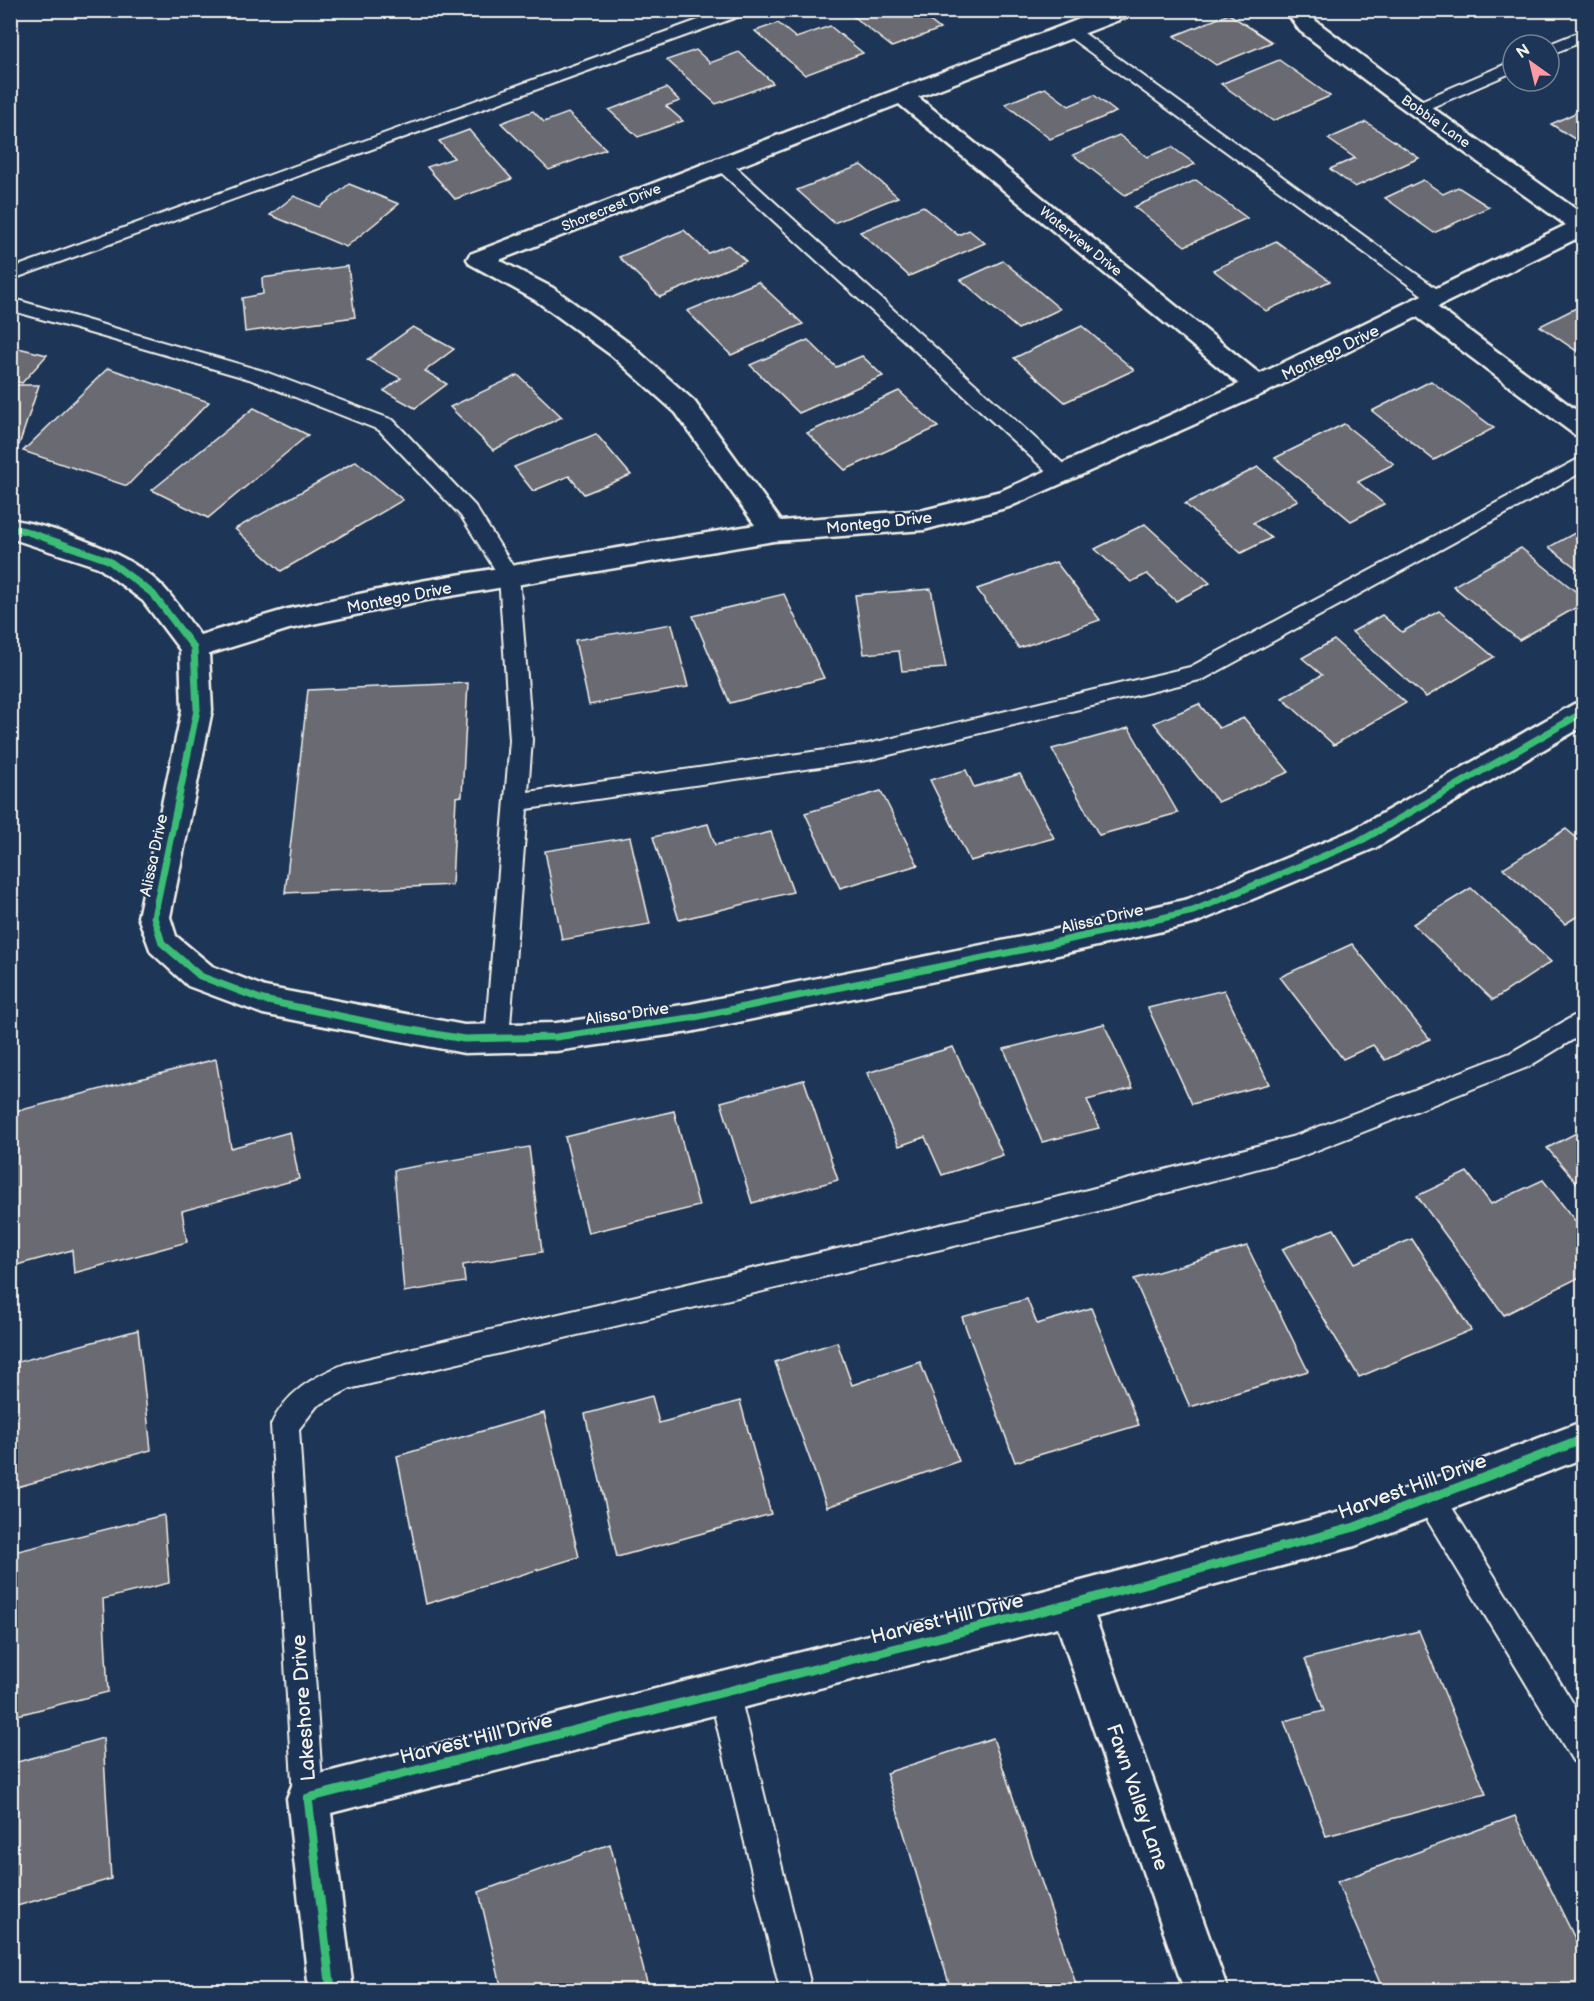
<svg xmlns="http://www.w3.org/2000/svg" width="1594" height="2001" font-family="'Balsamiq Sans',sans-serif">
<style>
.building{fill:#6a6a73;stroke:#f4f1e8;stroke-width:1.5}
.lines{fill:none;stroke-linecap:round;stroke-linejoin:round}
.lane-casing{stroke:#f4f1e8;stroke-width:4}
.street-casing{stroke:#f4f1e8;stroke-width:5}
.lane{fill:#1d3557;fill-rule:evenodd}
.street{fill:#1d3557;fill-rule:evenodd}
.cycleway-far1-casing{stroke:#1d3557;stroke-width:10}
.cycleway-casing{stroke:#1d3557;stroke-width:13}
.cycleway-far1{stroke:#3abd76;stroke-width:7}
.cycleway{stroke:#3abd76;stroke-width:9}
.labels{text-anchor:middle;stroke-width:4.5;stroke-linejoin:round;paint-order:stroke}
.far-street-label{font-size:14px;fill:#f4f1e8;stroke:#1d3557}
.street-label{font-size:16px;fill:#f4f1e8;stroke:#1d3557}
.near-street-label{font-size:20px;fill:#f4f1e8;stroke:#1d3557}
</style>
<rect width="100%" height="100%" fill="#1d3557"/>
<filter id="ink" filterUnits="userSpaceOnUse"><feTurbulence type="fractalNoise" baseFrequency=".0167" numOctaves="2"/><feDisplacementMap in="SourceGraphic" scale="12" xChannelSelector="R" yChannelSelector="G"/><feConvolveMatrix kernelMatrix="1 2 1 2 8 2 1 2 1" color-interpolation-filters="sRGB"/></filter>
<g filter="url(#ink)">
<!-- building -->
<g class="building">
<polygon points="916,10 940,29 892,47 846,11"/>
<polygon points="1229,14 1272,42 1216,65 1174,36"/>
<polygon points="778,23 796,38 830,26 863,53 805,75 755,31"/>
<polygon points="696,50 710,63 739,52 773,83 716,104 667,60"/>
<polygon points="1279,60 1330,96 1273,121 1221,84"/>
<polygon points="666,88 680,101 666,106 683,121 638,137 609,110"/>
<polygon points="1045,88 1069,106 1094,95 1116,112 1050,139 1005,104"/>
<polygon points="1584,109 1584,145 1551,124"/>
<polygon points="533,111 544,122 568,113 606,149 549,170 501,123"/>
<polygon points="1366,122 1419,158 1355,187 1330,169 1355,158 1328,139"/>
<polygon points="469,130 512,179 455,199 427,167 454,158 439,141"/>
<polygon points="1119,135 1147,157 1172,147 1195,164 1125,195 1073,155"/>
<polygon points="861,165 898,197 834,223 797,190"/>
<polygon points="1196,180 1247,218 1185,246 1134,207"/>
<polygon points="1423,180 1443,194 1458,187 1489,207 1434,233 1385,198"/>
<polygon points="349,184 399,204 346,247 270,215 294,196 320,207"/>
<polygon points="923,206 958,235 969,230 985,243 909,276 860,232"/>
<polygon points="684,230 708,253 728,245 746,261 660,297 619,257"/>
<polygon points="1276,241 1330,281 1266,311 1213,270"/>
<polygon points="1003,261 1060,309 1018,329 961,280"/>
<polygon points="348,266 355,317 245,332 242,298 263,294 262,278"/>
<polygon points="758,282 803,324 731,355 687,311"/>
<polygon points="1584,304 1584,356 1540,326"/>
<polygon points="1082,326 1134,370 1065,402 1014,358"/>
<polygon points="413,327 454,349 425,371 447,384 415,408 384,391 401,378 367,360"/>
<polygon points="808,340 836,367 862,356 883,376 799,413 750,365"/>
<polygon points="10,346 47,355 22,383 10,380"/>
<polygon points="108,368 209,402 127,486 23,451"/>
<polygon points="518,375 562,417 493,450 450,407"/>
<polygon points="1431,381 1494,428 1434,460 1372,411"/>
<polygon points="10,385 39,385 19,445 10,445"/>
<polygon points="899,391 938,427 845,470 807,433"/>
<polygon points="254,408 308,435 208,518 152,490"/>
<polygon points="1344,424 1394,464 1358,482 1384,504 1351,521 1275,458"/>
<polygon points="596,434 631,475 584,494 569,476 533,491 514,467"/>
<polygon points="356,461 403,500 281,571 235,529"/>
<polygon points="1258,467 1298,500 1253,523 1271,538 1241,553 1185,504"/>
<polygon points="1145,524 1210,583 1176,601 1147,574 1131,582 1095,549"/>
<polygon points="1584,528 1584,574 1549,547"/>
<polygon points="1521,548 1584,598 1584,603 1519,640 1453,586"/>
<polygon points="1056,562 1100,620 1019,648 977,589"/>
<polygon points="931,589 946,668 902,671 899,651 864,654 855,595"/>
<polygon points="784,594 824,678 730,703 693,616"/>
<polygon points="1439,611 1494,657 1426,697 1352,632 1382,615 1402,632"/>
<polygon points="672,624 688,687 589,705 575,640"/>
<polygon points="1334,640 1406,703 1334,745 1282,698 1322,675 1302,658"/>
<polygon points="468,683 462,796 456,797 452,885 285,893 308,690"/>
<polygon points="1199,704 1219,728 1244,718 1289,772 1218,802 1154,723"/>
<polygon points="1129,728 1178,813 1099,835 1052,749"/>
<polygon points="966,770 974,787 1020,774 1054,838 970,861 930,780"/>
<polygon points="881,791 918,865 840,888 805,813"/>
<polygon points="708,824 715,845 771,832 793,892 679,920 653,837"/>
<polygon points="1566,829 1584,844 1584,912 1565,924 1503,868"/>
<polygon points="630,837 650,924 562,940 545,851"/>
<polygon points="1471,888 1551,962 1493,1000 1413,924"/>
<polygon points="1352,944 1430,1039 1385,1060 1373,1045 1343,1059 1280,977"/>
<polygon points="1224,990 1269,1084 1192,1104 1148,1008"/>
<polygon points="1104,1024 1133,1088 1087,1100 1099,1128 1042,1142 1004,1049"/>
<polygon points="953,1047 1003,1155 942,1175 925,1137 899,1146 867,1073"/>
<polygon points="216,1059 231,1148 290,1132 299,1179 182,1211 187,1242 74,1273 72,1250 13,1266 10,1236 10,1113"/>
<polygon points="804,1080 838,1180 752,1203 721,1102"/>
<polygon points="674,1111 699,1206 588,1233 565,1137"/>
<polygon points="1584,1129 1584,1191 1547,1148"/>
<polygon points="529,1147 542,1252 463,1265 465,1282 404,1292 394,1170"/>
<polygon points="1467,1172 1491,1204 1543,1180 1584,1232 1584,1275 1504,1315 1417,1196"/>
<polygon points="1334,1229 1355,1263 1412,1239 1471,1330 1359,1377 1282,1249"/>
<polygon points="1247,1246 1308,1371 1190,1407 1134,1279"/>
<polygon points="1027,1299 1037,1324 1091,1308 1139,1425 1015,1462 962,1317"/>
<polygon points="138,1330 151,1450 10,1489 10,1364"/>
<polygon points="837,1342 852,1385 920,1362 959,1461 827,1507 775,1362"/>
<polygon points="652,1396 659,1423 740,1401 771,1514 617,1557 585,1414"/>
<polygon points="544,1413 579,1557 426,1604 397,1456"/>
<polygon points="164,1515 169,1583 103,1599 108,1692 10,1717 10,1553"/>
<polygon points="1419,1631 1486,1794 1326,1836 1284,1721 1324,1711 1305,1659"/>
<polygon points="103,1738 111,1879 10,1908 10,1764"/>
<polygon points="993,1738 1078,1990 951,1990 886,1773"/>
<polygon points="1515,1816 1584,1957 1584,1990 1383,1990 1337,1882"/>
<polygon points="610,1844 649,1990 502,1990 479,1892"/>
</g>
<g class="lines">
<!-- lane casing -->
<g class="lane-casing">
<g id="lane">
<polygon points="726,10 749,10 748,13 10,280 10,269"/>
<polygon points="1071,26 1077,28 1444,294 1447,298 1444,302 1432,302 1065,34 1063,31 1065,28"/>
<polygon points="1584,30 1584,41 1549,55 1547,45"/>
<polygon points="1513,61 1513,72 1423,111 1417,113 1409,108 1411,105"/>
<polygon points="721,158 727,159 1069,469 1072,474 1069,479 1062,481 1055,479 715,167 713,163 715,159"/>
<polygon points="10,298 263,371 393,420 475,506 519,576 532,740 528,792 868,744 1190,667 1584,456 1584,471 1204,679 868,760 527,809 509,1038 506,1045 497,1048 488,1045 485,1038 510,740 499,576 461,516 379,430 249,379 10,310"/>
<path d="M1584 1010V1033L1528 1067 1297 1158 1068 1219 349 1389 317 1406 299 1429 323 1798 319 1809 308 1813 297 1809 293 1798 271 1425C285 1393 314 1376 345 1364L1068 1195 1295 1136 1510 1053Z"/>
<polygon points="1430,1484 1440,1488 1584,1721 1584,1765 1573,1761 1420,1508 1416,1498 1420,1488"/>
<polygon points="724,1677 735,1681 739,1692 812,1990 780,1990 709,1692 713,1681"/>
</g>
</g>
<!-- street casing -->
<g class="street-casing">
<g id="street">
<path d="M1103 10H1134L1132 15 918 97 1260 374 1566 225 1390 99 1300 31 1285 10H1307L1316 21 1406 89 1584 215V235L1437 307 1584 416V438L1575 435 1417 317 1267 392 1009 507 924 530 774 541 421 601 289 629 209 654 212 710 170 917 176 936 212 966 265 987 464 1025 556 1023 690 1004 1036 934 1188 899 1353 830 1574 704 1584 701V726L1375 848 1193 924 1036 960 690 1032 556 1051 464 1053 263 1014 188 986 151 952 138 917 182 710 180 650 143 601 98 567 10 538V519C58 528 130 552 164 588 177 602 188 620 200 635L288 609 421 581 755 525 676 413 611 355 535 300 470 264 467 259 470 254ZM899 104 1239 384 1001 491 924 510 781 521 694 401 629 343 553 288 499 260Z"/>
<polygon points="1584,1421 1584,1458 1355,1546 1095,1617 1228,1990 1184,1990 1058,1627 331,1813 353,1990 309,1990 287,1798 293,1783 308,1777 1070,1584 1355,1508"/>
</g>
</g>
<!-- lane -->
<use href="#lane" class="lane"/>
<!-- street -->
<use href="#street" class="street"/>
<!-- cycleway-far1 casing -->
<g class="cycleway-far1-casing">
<polyline id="cycleway-far1" points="10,528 25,531 108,560 153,594 194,648 197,710 154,917 162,943 200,976 263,1000 383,1025 464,1039 556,1037 690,1018 1036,947 1193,911 1364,839 1584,712"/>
</g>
<!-- cycleway casing -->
<g class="cycleway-casing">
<polyline id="cycleway" points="331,1990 308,1798 1070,1604 1355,1527 1584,1439"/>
</g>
<!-- cycleway-far1 -->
<use href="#cycleway-far1" class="cycleway-far1"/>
<!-- cycleway -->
<use href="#cycleway" class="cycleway"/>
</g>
</g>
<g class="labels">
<!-- far-street labels -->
<g class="far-street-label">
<text transform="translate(1436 121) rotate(35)" y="5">Bobbie Lane</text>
<text transform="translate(611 207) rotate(-22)" y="5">Shorecrest Drive</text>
<text transform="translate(1081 241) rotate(39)" y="5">Waterview Drive</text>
</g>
<!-- street labels -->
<g class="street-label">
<text transform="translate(1330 352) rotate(-26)" y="6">Montego Drive</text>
<text transform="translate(879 522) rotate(-6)" y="6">Montego Drive</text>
<text transform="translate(399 597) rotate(-11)" y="6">Montego Drive</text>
<text transform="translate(153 855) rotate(-78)" y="6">Alissa Drive</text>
<text transform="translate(1102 918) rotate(-13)" y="6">Alissa Drive</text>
<text transform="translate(627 1013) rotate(-8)" y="6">Alissa Drive</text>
</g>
<!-- near-street labels -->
<g class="near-street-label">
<text transform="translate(1412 1486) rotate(-20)" y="7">Harvest Hill Drive</text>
<text transform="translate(947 1618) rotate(-14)" y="7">Harvest Hill Drive</text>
<text transform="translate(303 1708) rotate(-94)" y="7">Lakeshore Drive</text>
<text transform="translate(476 1738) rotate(-14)" y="7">Harvest Hill Drive</text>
<text transform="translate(1138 1797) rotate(71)" y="7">Fawn Valley Lane</text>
</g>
</g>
<!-- margin -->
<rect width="1594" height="2001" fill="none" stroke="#1d3557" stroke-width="36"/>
<rect x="18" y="18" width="1558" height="1965" fill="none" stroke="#f4f1e8" stroke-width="2" filter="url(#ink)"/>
<!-- north arrow -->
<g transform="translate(1531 63) rotate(326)"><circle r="28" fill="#1d3557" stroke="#738091" stroke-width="1.5"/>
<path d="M0-4.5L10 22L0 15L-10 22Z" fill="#ff9aa2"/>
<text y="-9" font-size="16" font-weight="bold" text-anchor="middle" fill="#f4f1e8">N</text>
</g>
</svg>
